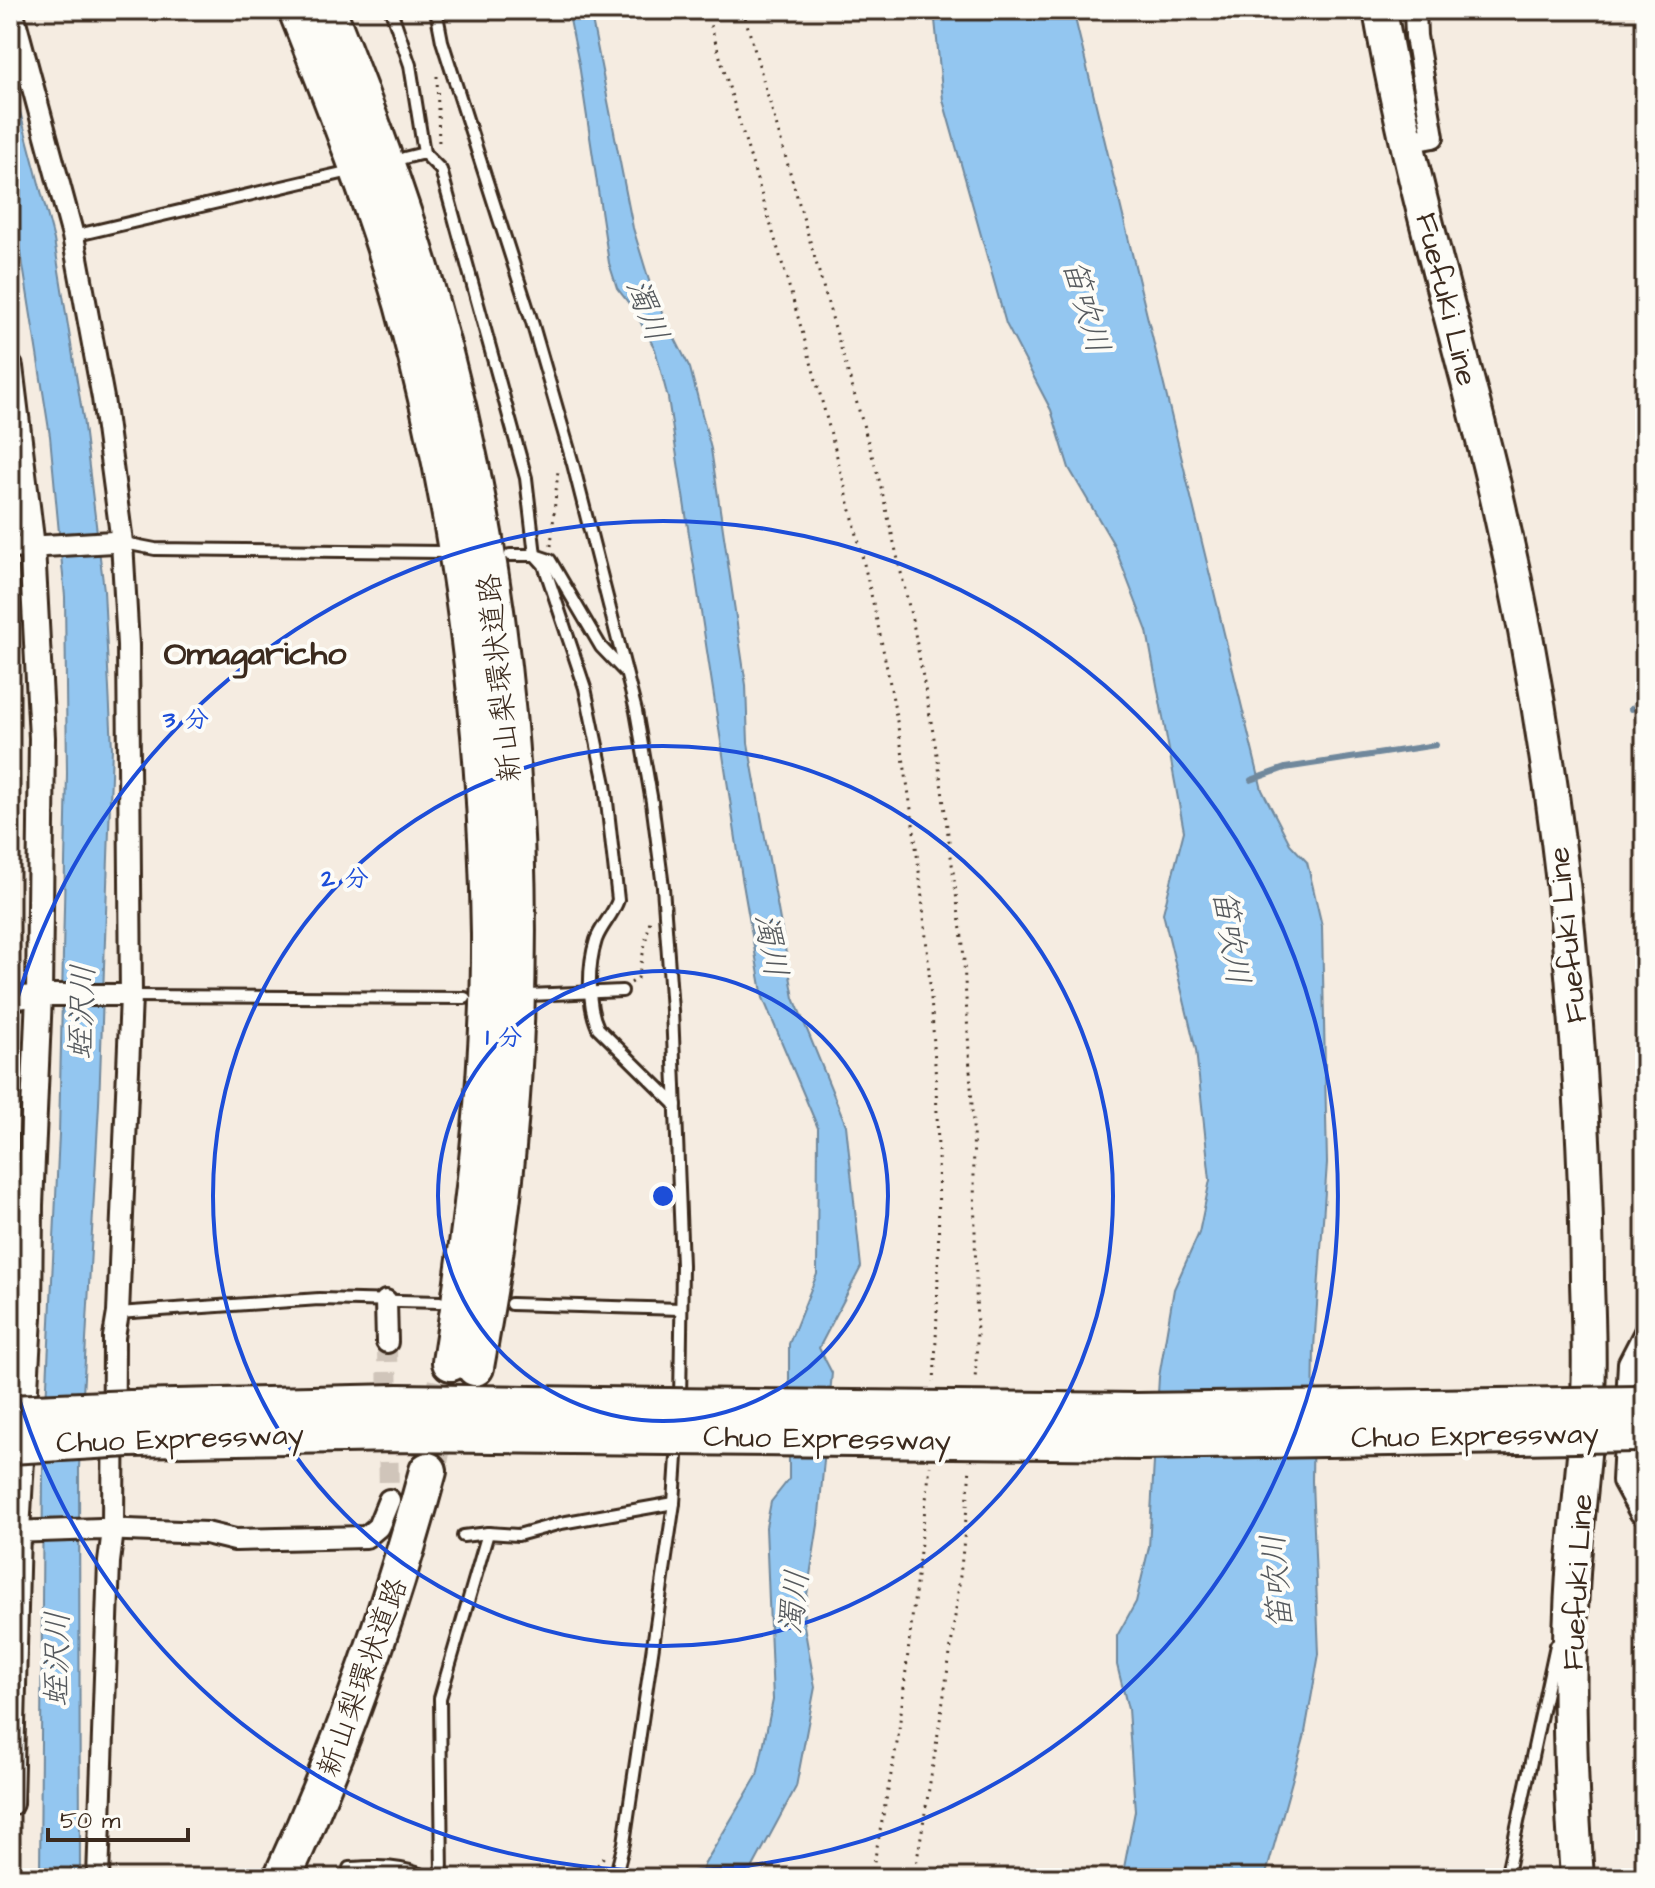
<svg xmlns="http://www.w3.org/2000/svg" width="1655" height="1888" font-family="'Architects Daughter','Klee One',sans-serif">
<style>
.water{fill:#93c6f0;stroke:#70889c;stroke-width:2}
.lines{fill:none;stroke-linecap:round;stroke-linejoin:round}
.stream{stroke:#70889c;stroke-width:6}
.minor-tunnel{stroke:#d0c5ba;stroke-width:20;stroke-dasharray:20 10;stroke-linecap:butt}
.motorway-tunnel{stroke:#d0c5ba;stroke-width:36;stroke-dasharray:36 18;stroke-linecap:butt}
.service-casing{stroke:#3b2a1e;stroke-width:16}
.minor-casing{stroke:#3b2a1e;stroke-width:26}
.tertiary-casing{stroke:#3b2a1e;stroke-width:30}
.trunk-casing{stroke:#3b2a1e;stroke-width:38}
.motorway-casing{stroke:#3b2a1e;stroke-width:42}
.path{stroke:#3b2a1e;stroke-width:3;stroke-dasharray:2 6;stroke-linecap:butt}
.service{stroke:#fdfcf7;stroke-width:10}
.minor{stroke:#fdfcf7;stroke-width:20}
.tertiary{stroke:#fdfcf7;stroke-width:24}
.trunk{stroke:#fdfcf7;stroke-width:32}
.motorway{stroke:#fdfcf7;stroke-width:36}
.motorway-bridge-casing{stroke:#3b2a1e;stroke-width:42;stroke-linecap:butt}
.motorway-bridge{stroke:#fdfcf7;stroke-width:36}
.ring{fill:none;stroke:#1d4ed8;stroke-width:4}
.labels{text-anchor:middle;stroke-width:8;stroke-linejoin:round;paint-order:stroke}
.street-label{font-size:30px;fill:#3b2a1e;stroke:#fdfcf7}
.water-label{font-size:32px;font-style:italic;fill:#55595d;stroke:#fdfcf7}
.quarter-label{font-size:34px;font-weight:bold;fill:#3b2a1e;stroke:#fdfcf7}
.centre{fill:#1d4ed8;stroke:#fdfcf7;stroke-width:4}
.ring-label{font-size:24px;text-anchor:middle;font-weight:bold;fill:#1d4ed8;stroke:#fdfcf7;stroke-width:8;stroke-linejoin:round;paint-order:stroke}
</style>
<rect width="100%" height="100%" fill="#f5ece1"/>
<filter id="ink" filterUnits="userSpaceOnUse"><feTurbulence type="fractalNoise" baseFrequency=".0125" numOctaves="2"/><feDisplacementMap in="SourceGraphic" scale="16" xChannelSelector="R" yChannelSelector="G"/><feConvolveMatrix kernelMatrix="1 2 1 2 8 2 1 2 1" color-interpolation-filters="sRGB"/></filter>
<g filter="url(#ink)">
<!-- water -->
<g class="water">
<polygon points="568,10 590,10 633,228 654,297 690,368 711,449 746,685 748,743 794,998 846,1125 861,1267 819,1348 832,1373 818,1525 803,1620 815,1687 796,1787 747,1878 701,1878 704,1865 757,1776 773,1700 766,1527 771,1502 789,1479 789,1344 817,1274 818,1128 763,998 742,878 668,398 655,349 634,310 617,288 609,263 579,64"/>
<polygon points="934,10 1073,10 1262,790 1290,844 1307,862 1322,926 1327,1163 1314,1348 1312,1481 1319,1654 1304,1738 1265,1878 1122,1878 1135,1811 1128,1709 1117,1665 1117,1636 1136,1602 1149,1547 1159,1377 1174,1289 1199,1233 1210,1180 1196,1050 1163,913 1184,831 1147,631 1114,545 1069,468 1051,410 1006,324 943,100"/>
<polygon points="16,97 54,240 83,418 104,590 112,748 99,1104 79,1468 80,1878 40,1878 43,1468 59,1134 67,773 65,597 50,436 19,240 10,207 10,101"/>
</g>
<g class="lines">
<!-- stream -->
<g class="stream">
<polyline points="1631,709 1645,706"/>
<polyline points="1251,780 1285,768 1436,745"/>
</g>
<!-- minor-tunnel -->
<polyline class="minor-tunnel" points="387,1342 389,1500"/>
<!-- motorway-tunnel -->
<polyline class="motorway-tunnel" points="428,1471 451,1362"/>
<!-- service casing -->
<g class="service-casing">
<g id="service">
<polyline points="391,10 410,65 424,153"/>
<polyline points="436,10 442,41 532,322 573,464 636,711 652,802 663,887 672,1010 682,1265 680,1401"/>
<path d="M404 158 424 153 441 170 526 478 535 555 544 565 585 688 605 784 618 900C613 915 601 926 596 940 588 965 587 1005 598 1028L676 1105"/>
<polyline points="73,236 342,173"/>
<polyline points="119,542 155,549 443,552"/>
<polyline points="510,555 535,555 550,560 601,647 626,673"/>
<polyline points="529,995 622,991"/>
<polyline points="128,996 465,998"/>
<polyline points="511,1304 681,1309"/>
<polyline points="118,1313 319,1299 440,1302"/>
<polyline points="463,1536 488,1533 518,1535 561,1523 674,1503"/>
<path d="M349 1868C378 1866 403 1865 429 1878"/>
<polyline points="442,1878 440,1698 488,1533"/>
<polyline points="615,1878 624,1843 674,1503 678,1441"/>
<polyline points="1506,1878 1556,1645"/>
</g>
</g>
<!-- minor casing -->
<g class="minor-casing">
<g id="minor">
<polyline points="12,10 73,236 103,398 122,542 128,645 131,996 118,1313 114,1337 113,1530 109,1562 98,1878"/>
<polyline points="1406,142 1433,137 1416,36 1415,10"/>
<polyline points="10,548 113,542"/>
<polyline points="10,999 39,995 122,995"/>
<polyline points="386,1301 387,1342"/>
<polyline points="1645,1332 1629,1363 1623,1481 1640,1512 1645,1515"/>
<polyline points="10,1532 101,1529 206,1533 235,1540 366,1537 378,1527 389,1500"/>
</g>
</g>
<!-- tertiary casing -->
<g class="tertiary-casing">
<polyline id="tertiary" points="10,367 32,547 42,738 39,995 30,1205 29,1317 17,1531 10,1803"/>
</g>
<!-- trunk casing -->
<g class="trunk-casing">
<path id="trunk" d="M1380 10C1407 169 1455 324 1493 481 1528 628 1553 779 1568 930 1579 1047 1586 1163 1587 1281 1588 1319 1590 1357 1588 1395 1586 1455 1577 1514 1573 1574 1566 1675 1570 1778 1577 1878"/>
</g>
<!-- motorway casing -->
<g class="motorway-casing">
<g id="motorway">
<path d="M297 10C336 107 374 204 403 304 460 509 487 721 490 934 491 1077 473 1221 451 1362"/>
<path d="M327 10C365 105 401 200 429 299 508 572 533 863 507 1147 501 1220 488 1294 475 1367"/>
<polyline points="131,1409 398,1403 667,1407"/>
<polyline points="129,1438 397,1433 668,1436"/>
<path d="M282 1878C343 1746 390 1611 428 1471"/>
</g>
</g>
<!-- path -->
<g class="path">
<path d="M706 10C769 223 839 436 884 654 933 890 947 1142 934 1382"/>
<polyline points="743,10 880,483 914,628 938,760 963,945 973,1123 977,1340 975,1382"/>
<polyline points="437,76 439,144"/>
<polyline points="551,546 558,470"/>
<polyline points="631,983 638,978 650,920"/>
<polyline points="1635,1652 1645,1651"/>
<polyline points="1633,1747 1645,1754"/>
<polyline points="588,1878 605,1855"/>
<polyline points="871,1878 898,1738 930,1466"/>
<path d="M914 1878C937 1741 961 1605 970 1466"/>
</g>
<!-- service -->
<use href="#service" class="service"/>
<!-- minor -->
<use href="#minor" class="minor"/>
<!-- tertiary -->
<use href="#tertiary" class="tertiary"/>
<!-- trunk -->
<use href="#trunk" class="trunk"/>
<!-- motorway -->
<use href="#motorway" class="motorway"/>
<!-- motorway-bridge casing -->
<g class="motorway-bridge-casing">
<g id="motorway-bridge">
<polyline points="667,1407 1136,1412 1639,1405"/>
<polyline points="10,1414 131,1409"/>
<polyline points="668,1436 1139,1441 1637,1433"/>
<polyline points="10,1445 129,1438"/>
</g>
</g>
<!-- motorway-bridge -->
<use href="#motorway-bridge" class="motorway-bridge"/>
</g>
</g>
<!-- distance rings -->
<g class="ring">
<circle cx="663" cy="1196" r="225"/>
<circle cx="663" cy="1196" r="450"/>
<path d="M11 1021A675 675 0 1 1 11 1371"/>
</g>
<g class="labels">
<!-- street labels -->
<g class="street-label">
<text transform="translate(1447 299) rotate(76)" y="10">Fuefuki Line</text>
<text transform="translate(499 678) rotate(-96)" y="10">新山梨環状道路</text>
<text transform="translate(1567 935) rotate(-96)" y="10">Fuefuki Line</text>
<text transform="translate(1475 1435) rotate(-1)" y="10">Chuo Expressway</text>
<text transform="translate(180 1438) rotate(-2)" y="10">Chuo Expressway</text>
<text transform="translate(827 1438) rotate(1)" y="10">Chuo Expressway</text>
<text transform="translate(1577 1582) rotate(-87)" y="10">Fuefuki Line</text>
<text transform="translate(362 1677) rotate(-70)" y="10">新山梨環状道路</text>
</g>
<!-- water labels -->
<g class="water-label">
<text transform="translate(1087 306) rotate(74)" y="11">笛吹川</text>
<text transform="translate(648 310) rotate(69)" y="11">濁川</text>
<text transform="translate(1232 937) rotate(81)" y="11">笛吹川</text>
<text transform="translate(772 945) rotate(80)" y="11">濁川</text>
<text transform="translate(81 1012) rotate(-88)" y="11">蛭沢川</text>
<text transform="translate(1276 1582) rotate(-95)" y="11">笛吹川</text>
<text transform="translate(793 1602) rotate(-83)" y="11">濁川</text>
<text transform="translate(56 1659) rotate(-89)" y="11">蛭沢川</text>
</g>
<!-- quarter labels -->
<g class="quarter-label">
<text x="255" y="664">Omagaricho</text>
</g>
</g>
<circle cx="663" cy="1196" r="12" class="centre"/>
<g class="ring-label">
<text x="186" y="727">3 分</text>
<text x="345" y="886">2 分</text>
<text x="504" y="1045">1 分</text>
</g>
<!-- margin -->
<rect width="1655" height="1888" fill="none" stroke="#fdfcf7" stroke-width="40"/>
<rect x="20" y="20" width="1615" height="1848" fill="none" stroke="#3b2a1e" stroke-width="3" filter="url(#ink)"/>
<!-- scale -->
<path d="M48 1828v12h140v-12" fill="none" stroke="#3b2a1e" stroke-width="4"/>
<text x="60" y="1828" font-size="24" fill="#3b2a1e" stroke="#fdfcf7" stroke-width="6" paint-order="stroke">50 m</text>
</svg>
